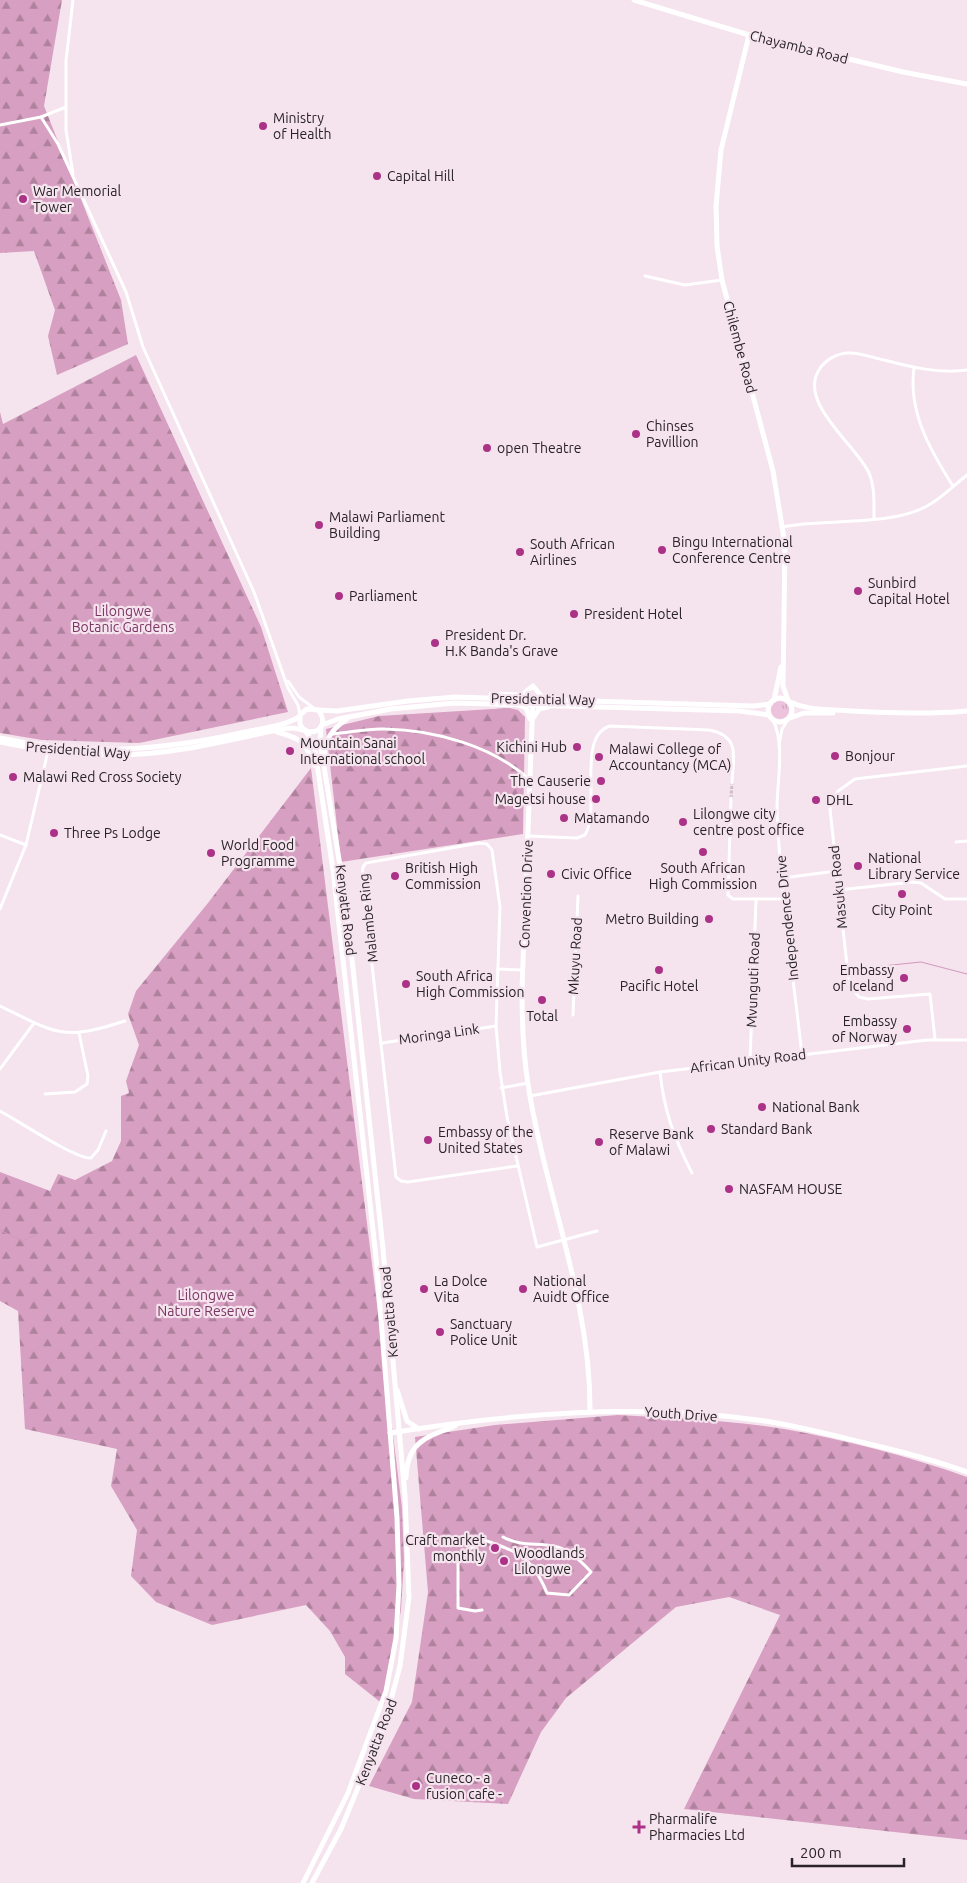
<svg xmlns="http://www.w3.org/2000/svg" width="967" height="1883" font-family="Ubuntu,sans-serif">
<style>
.grass{fill:url(#grass-tufts)}
.forest{fill:url(#forest-firs)}
.lines{fill:none;stroke-linecap:round;stroke-linejoin:round}
.stream{stroke:#d199bb;stroke-width:1}
.street-tunnel{stroke:#ccbdc6;stroke-width:3;stroke-dasharray:3 1.5;stroke-linecap:butt}
.street{stroke:#fff;stroke-width:3}
.secondary{stroke:#fff;stroke-width:5}
.poi-dot{fill:#ab3287;stroke:#f5e3ee;stroke-width:2}
.labels{text-anchor:middle;stroke-width:4.5;stroke-linejoin:round;paint-order:stroke}
.street-label{font-size:14px;fill:#292327;stroke:#f5e3ee}
.poi-label{font-size:14px;fill:#292327;stroke:#f5e3ee;text-anchor:start}
.park-label{font-size:14px;fill:#7a3663;stroke:#f5e3ee}
</style>
<defs>
<pattern id="grass-tufts" width="24" height="20" patternUnits="userSpaceOnUse" patternTransform="scale(1.25)"><rect width="24" height="20" fill="#edc2dc"/><path d="M3 7l-1-3M5 7V3M7 7l1-3M15 17l-1-3M17 17v-4M19 17l1-3" fill="none" stroke="#cba6bd"/></pattern>
<pattern id="forest-firs" width="22" height="20" patternUnits="userSpaceOnUse" patternTransform="scale(1.25)"><rect width="22" height="20" fill="#d79fc1"/><path d="M5 1l3.5 6h-7zM16 11l3.5 6h-7z" fill="#ae819d"/></pattern>
</defs>
<rect width="100%" height="100%" fill="#f5e3ee"/>
<!-- grass -->
<circle class="grass" cx="780" cy="710" r="9"/>
<!-- forest -->
<g class="forest">
<polygon points="0,0 62,0 44,106 121,300 128,344 57,375 48,336 55,310 34,251 0,253"/>
<polygon points="136,355 261,627 288,712 139,743 42,740 0,733 0,412 3,424"/>
<polygon points="509,708 518,710 525,717 523,834 341,862 326,729 379,716"/>
<polygon points="311,768 402,1508 404,1560 401,1610 384,1705 345,1674 345,1657 330,1631 306,1605 212,1625 156,1602 131,1576 137,1530 111,1486 117,1449 25,1429 18,1311 0,1301 0,1172 50,1191 58,1174 75,1180 112,1161 121,1141 121,1096 129,1093 126,1081 139,1045 128,1014 136,991 208,903"/>
<path d="M618 1415C673 1418 729 1420 784 1429 846 1440 908 1456 967 1477V1840L684 1809 780 1615 729 1597 676 1607 566 1698 541 1732 508 1804 414 1799 369 1786 412 1702 428 1592 415 1437 495 1425Z"/>
</g>
<g class="lines">
<!-- stream -->
<g class="stream">
<polyline points="853,969 921,962 967,974"/>
<polyline points="0,1230 22,1241 38,1234"/>
</g>
<!-- street-tunnel -->
<polyline class="street-tunnel" points="731,798 732,783"/>
<!-- street -->
<g class="street">
<polyline points="66,107 66,130 73,174"/>
<polyline points="41,117 58,144 126,292 143,347 254,592 288,688 298,705 300,715"/>
<polyline points="0,125 41,117 66,107 66,61 73,0"/>
<polyline points="645,276 685,285 722,280"/>
<path d="M914 368C908 412 930 450 953 486"/>
<path d="M874 518C874 504 875 487 869 473 856 445 798 403 819 370 825 360 836 354 847 353 860 352 873 358 884 360 911 367 939 374 967 370"/>
<path d="M782 527C825 518 889 527 927 506 942 498 954 485 967 475"/>
<polyline points="288,681 299,697 315,709"/>
<path d="M773 720C786 747 776 784 777 814 781 894 793 975 802 1055"/>
<path d="M332 734C349 733 367 728 385 729 435 730 493 746 530 780"/>
<polyline points="779,745 782,729 789,718"/>
<polyline points="731,798 728,895 733,899 785,899"/>
<polyline points="0,835 26,845"/>
<path d="M528 836 577 838 585 835C601 809 576 736 610 726L709 730C741 736 733 757 732 783"/>
<polyline points="956,842 967,841"/>
<polyline points="783,878 836,871"/>
<polyline points="838,890 913,882 921,883 945,899 967,899"/>
<polyline points="0,909 26,845 48,751"/>
<polyline points="498,969 523,970"/>
<path d="M0 1006C25 1017 51 1036 80 1032 95 1031 111 1025 125 1021"/>
<polyline points="573,1015 578,896"/>
<polyline points="935,1039 930,994 868,999 859,997 849,984 830,809 838,791 855,779 967,766"/>
<polyline points="382,1043 496,1026"/>
<polyline points="750,1061 756,900"/>
<polyline points="0,1069 34,1023"/>
<path d="M660 1072C664 1111 674 1138 692 1173"/>
<polyline points="501,1088 528,1083"/>
<polyline points="45,1094 75,1092 87,1084 88,1076 79,1033"/>
<polyline points="530,1096 660,1072 927,1040 967,1040"/>
<path d="M0 1111C17 1120 75 1159 91 1158L98 1150 106 1131"/>
<polyline points="517,1166 408,1182 401,1181 396,1177 362,876 363,867 366,863 479,843 487,844 492,850 500,907 496,1026 500,1072 507,1117 537,1247 597,1231"/>
<path d="M482 1610 475 1611 458 1608V1563L465 1552 484 1540C519 1552 532 1557 547 1593L569 1595 591 1572C582 1562 567 1548 553 1546 536 1543 519 1546 503 1537"/>
</g>
<!-- secondary -->
<g class="secondary">
<polyline points="634,0 749,35 903,72 967,84"/>
<polyline points="749,35 721,150 716,206 717,246 722,280 773,471 785,545 783,686 788,700"/>
<polyline points="491,694 522,695 533,686 543,698"/>
<path d="M533 698 522 989C522 1021 523 1053 528 1084 545 1194 591 1299 590 1412"/>
<circle cx="780" cy="710" r="12"/>
<polyline points="774,700 781,667"/>
<path d="M790 702C805 709 819 709 835 710 879 713 923 715 967 711"/>
<polyline points="519,705 526,708 530,719"/>
<polyline points="318,710 337,711 408,701 455,697 753,706 770,704"/>
<polyline points="534,717 539,709 548,707"/>
<polyline points="790,718 804,713 833,713"/>
<polyline points="322,725 338,719 391,709 454,703 740,711 769,715"/>
<path d="M277 732C300 738 306 742 314 765"/>
<path d="M0 738C84 756 162 751 245 732 262 728 284 726 299 717"/>
<path d="M0 742C38 750 78 755 117 755 171 755 224 741 277 730 282 729 287 728 292 728 301 728 310 735 318 730 325 724 323 716 318 710L307 709 300 715V724L303 729"/>
<path d="M324 757C325 739 332 729 347 719"/>
<polyline points="397,1390 407,1421 419,1429"/>
<path d="M390 1433C513 1413 640 1403 765 1421 798 1426 832 1435 865 1443 899 1451 934 1460 967 1472"/>
<path d="M406 1478C407 1442 426 1437 455 1426"/>
<polyline points="303,1883 348,1793 386,1691 396,1638 399,1585 397,1518 376,1257 333,870 314,744 305,730"/>
<polyline points="312,1883 341,1829 385,1722 400,1666 409,1597 405,1496 383,1249 346,903 320,742 321,727"/>
</g>
</g>
<!-- markers -->
<g class="poi-dot">
<circle cx="263" cy="126" r="5"/>
<circle cx="377" cy="176" r="5"/>
<circle cx="23" cy="199" r="5"/>
<circle cx="636" cy="434" r="5"/>
<circle cx="487" cy="448" r="5"/>
<circle cx="319" cy="525" r="5"/>
<circle cx="662" cy="550" r="5"/>
<circle cx="520" cy="552" r="5"/>
<circle cx="858" cy="591" r="5"/>
<circle cx="339" cy="596" r="5"/>
<circle cx="574" cy="614" r="5"/>
<circle cx="435" cy="643" r="5"/>
<circle cx="577" cy="747" r="5"/>
<circle cx="290" cy="751" r="5"/>
<circle cx="835" cy="756" r="5"/>
<circle cx="599" cy="757" r="5"/>
<circle cx="13" cy="777" r="5"/>
<circle cx="601" cy="781" r="5"/>
<circle cx="596" cy="799" r="5"/>
<circle cx="816" cy="800" r="5"/>
<circle cx="564" cy="818" r="5"/>
<circle cx="683" cy="822" r="5"/>
<circle cx="54" cy="833" r="5"/>
<circle cx="703" cy="852" r="5"/>
<circle cx="211" cy="853" r="5"/>
<circle cx="858" cy="866" r="5"/>
<circle cx="551" cy="874" r="5"/>
<circle cx="395" cy="876" r="5"/>
<circle cx="902" cy="894" r="5"/>
<circle cx="709" cy="919" r="5"/>
<circle cx="659" cy="970" r="5"/>
<circle cx="904" cy="978" r="5"/>
<circle cx="406" cy="984" r="5"/>
<circle cx="542" cy="1000" r="5"/>
<circle cx="907" cy="1029" r="5"/>
<circle cx="762" cy="1107" r="5"/>
<circle cx="711" cy="1129" r="5"/>
<circle cx="428" cy="1140" r="5"/>
<circle cx="599" cy="1142" r="5"/>
<circle cx="729" cy="1189" r="5"/>
<circle cx="424" cy="1289" r="5"/>
<circle cx="523" cy="1289" r="5"/>
<circle cx="440" cy="1332" r="5"/>
<circle cx="495" cy="1548" r="5"/>
<circle cx="504" cy="1561" r="5"/>
<circle cx="416" cy="1786" r="5"/>
<path d="M636.5 1819.5h5v5h5v5h-5v5h-5v-5h-5v-5h5z"/>
</g>
<g class="labels">
<!-- street labels -->
<g class="street-label">
<text transform="translate(799 47) rotate(14)" y="5">Chayamba Road</text>
<text transform="translate(740 347) rotate(75)" y="5">Chilembe Road</text>
<text transform="translate(543 699) rotate(1)" y="5">Presidential Way</text>
<text transform="translate(78 750) rotate(4)" y="5">Presidential Way</text>
<text transform="translate(838 887) rotate(-96)" y="5">Masuku Road</text>
<text transform="translate(526 894) rotate(-88)" y="5">Convention Drive</text>
<text transform="translate(346 910) rotate(83)" y="5">Kenyatta Road</text>
<text transform="translate(368 918) rotate(-96)" y="5">Malambe Ring</text>
<text transform="translate(787 918) rotate(-96)" y="5">Independence Drive</text>
<text transform="translate(575 956) rotate(-87)" y="5">Mkuyu Road</text>
<text transform="translate(753 980) rotate(-88)" y="5">Mvunguti Road</text>
<text transform="translate(439 1034) rotate(-8)" y="5">Moringa Link</text>
<text transform="translate(748 1061) rotate(-7)" y="5">African Unity Road</text>
<text transform="translate(389 1312) rotate(-95)" y="5">Kenyatta Road</text>
<text transform="translate(681 1414) rotate(4)" y="5">Youth Drive</text>
<text transform="translate(376 1742) rotate(-69)" y="5">Kenyatta Road</text>
</g>
<!-- poi labels -->
<g class="poi-label">
<text x="273" y="123">Ministry<tspan x="273" dy="16">of Health</tspan></text>
<text x="387" y="181">Capital Hill</text>
<text x="33" y="196">War Memorial<tspan x="33" dy="16">Tower</tspan></text>
<text x="646" y="431">Chinses<tspan x="646" dy="16">Pavillion</tspan></text>
<text x="497" y="453">open Theatre</text>
<text x="329" y="522">Malawi Parliament<tspan x="329" dy="16">Building</tspan></text>
<text x="672" y="547">Bingu International<tspan x="672" dy="16">Conference Centre</tspan></text>
<text x="530" y="549">South African<tspan x="530" dy="16">Airlines</tspan></text>
<text x="868" y="588">Sunbird<tspan x="868" dy="16">Capital Hotel</tspan></text>
<text x="349" y="601">Parliament</text>
<text x="584" y="619">President Hotel</text>
<text x="445" y="640">President Dr.<tspan x="445" dy="16">H.K Banda's Grave</tspan></text>
<text x="300" y="748">Mountain Sanai<tspan x="300" dy="16">International school</tspan></text>
<text x="567" y="752" text-anchor="end">Kichini Hub</text>
<text x="609" y="754">Malawi College of<tspan x="609" dy="16">Accountancy (MCA)</tspan></text>
<text x="845" y="761">Bonjour</text>
<text x="23" y="782">Malawi Red Cross Society</text>
<text x="591" y="786" text-anchor="end">The Causerie</text>
<text x="586" y="804" text-anchor="end">Magetsi house</text>
<text x="826" y="805">DHL</text>
<text x="693" y="819">Lilongwe city<tspan x="693" dy="16">centre post office</tspan></text>
<text x="574" y="823">Matamando</text>
<text x="64" y="838">Three Ps Lodge</text>
<text x="221" y="850">World Food<tspan x="221" dy="16">Programme</tspan></text>
<text x="868" y="863">National<tspan x="868" dy="16">Library Service</tspan></text>
<text x="405" y="873">British High<tspan x="405" dy="16">Commission</tspan></text>
<text x="703" y="873" text-anchor="middle">South African<tspan x="703" dy="16">High Commission</tspan></text>
<text x="561" y="879">Civic Office</text>
<text x="902" y="915" text-anchor="middle">City Point</text>
<text x="699" y="924" text-anchor="end">Metro Building</text>
<text x="894" y="975" text-anchor="end">Embassy<tspan x="894" dy="16">of Iceland</tspan></text>
<text x="416" y="981">South Africa<tspan x="416" dy="16">High Commission</tspan></text>
<text x="659" y="991" text-anchor="middle">Pacific Hotel</text>
<text x="542" y="1021" text-anchor="middle">Total</text>
<text x="897" y="1026" text-anchor="end">Embassy<tspan x="897" dy="16">of Norway</tspan></text>
<text x="772" y="1112">National Bank</text>
<text x="721" y="1134">Standard Bank</text>
<text x="438" y="1137">Embassy of the<tspan x="438" dy="16">United States</tspan></text>
<text x="609" y="1139">Reserve Bank<tspan x="609" dy="16">of Malawi</tspan></text>
<text x="739" y="1194">NASFAM HOUSE</text>
<text x="434" y="1286">La Dolce<tspan x="434" dy="16">Vita</tspan></text>
<text x="533" y="1286">National<tspan x="533" dy="16">Auidt Office</tspan></text>
<text x="450" y="1329">Sanctuary<tspan x="450" dy="16">Police Unit</tspan></text>
<text x="485" y="1545" text-anchor="end">Craft market<tspan x="485" dy="16">monthly</tspan></text>
<text x="514" y="1558">Woodlands<tspan x="514" dy="16">Lilongwe</tspan></text>
<text x="426" y="1783">Cuneco - a<tspan x="426" dy="16">fusion cafe -</tspan></text>
<text x="649" y="1824">Pharmalife<tspan x="649" dy="16">Pharmacies Ltd</tspan></text>
</g>
<!-- park labels -->
<g class="park-label">
<text x="123" y="616">Lilongwe<tspan x="123" dy="16">Botanic Gardens</tspan></text>
<text x="206" y="1300">Lilongwe<tspan x="206" dy="16">Nature Reserve</tspan></text>
</g>
</g>
<!-- scale -->
<path d="M792 1858v8h112v-8" fill="none" stroke="#292327" stroke-width="2.5"/>
<text x="800" y="1858" font-size="15" fill="#292327" stroke="#f5e3ee" stroke-width="4" paint-order="stroke">200 m</text>
</svg>
